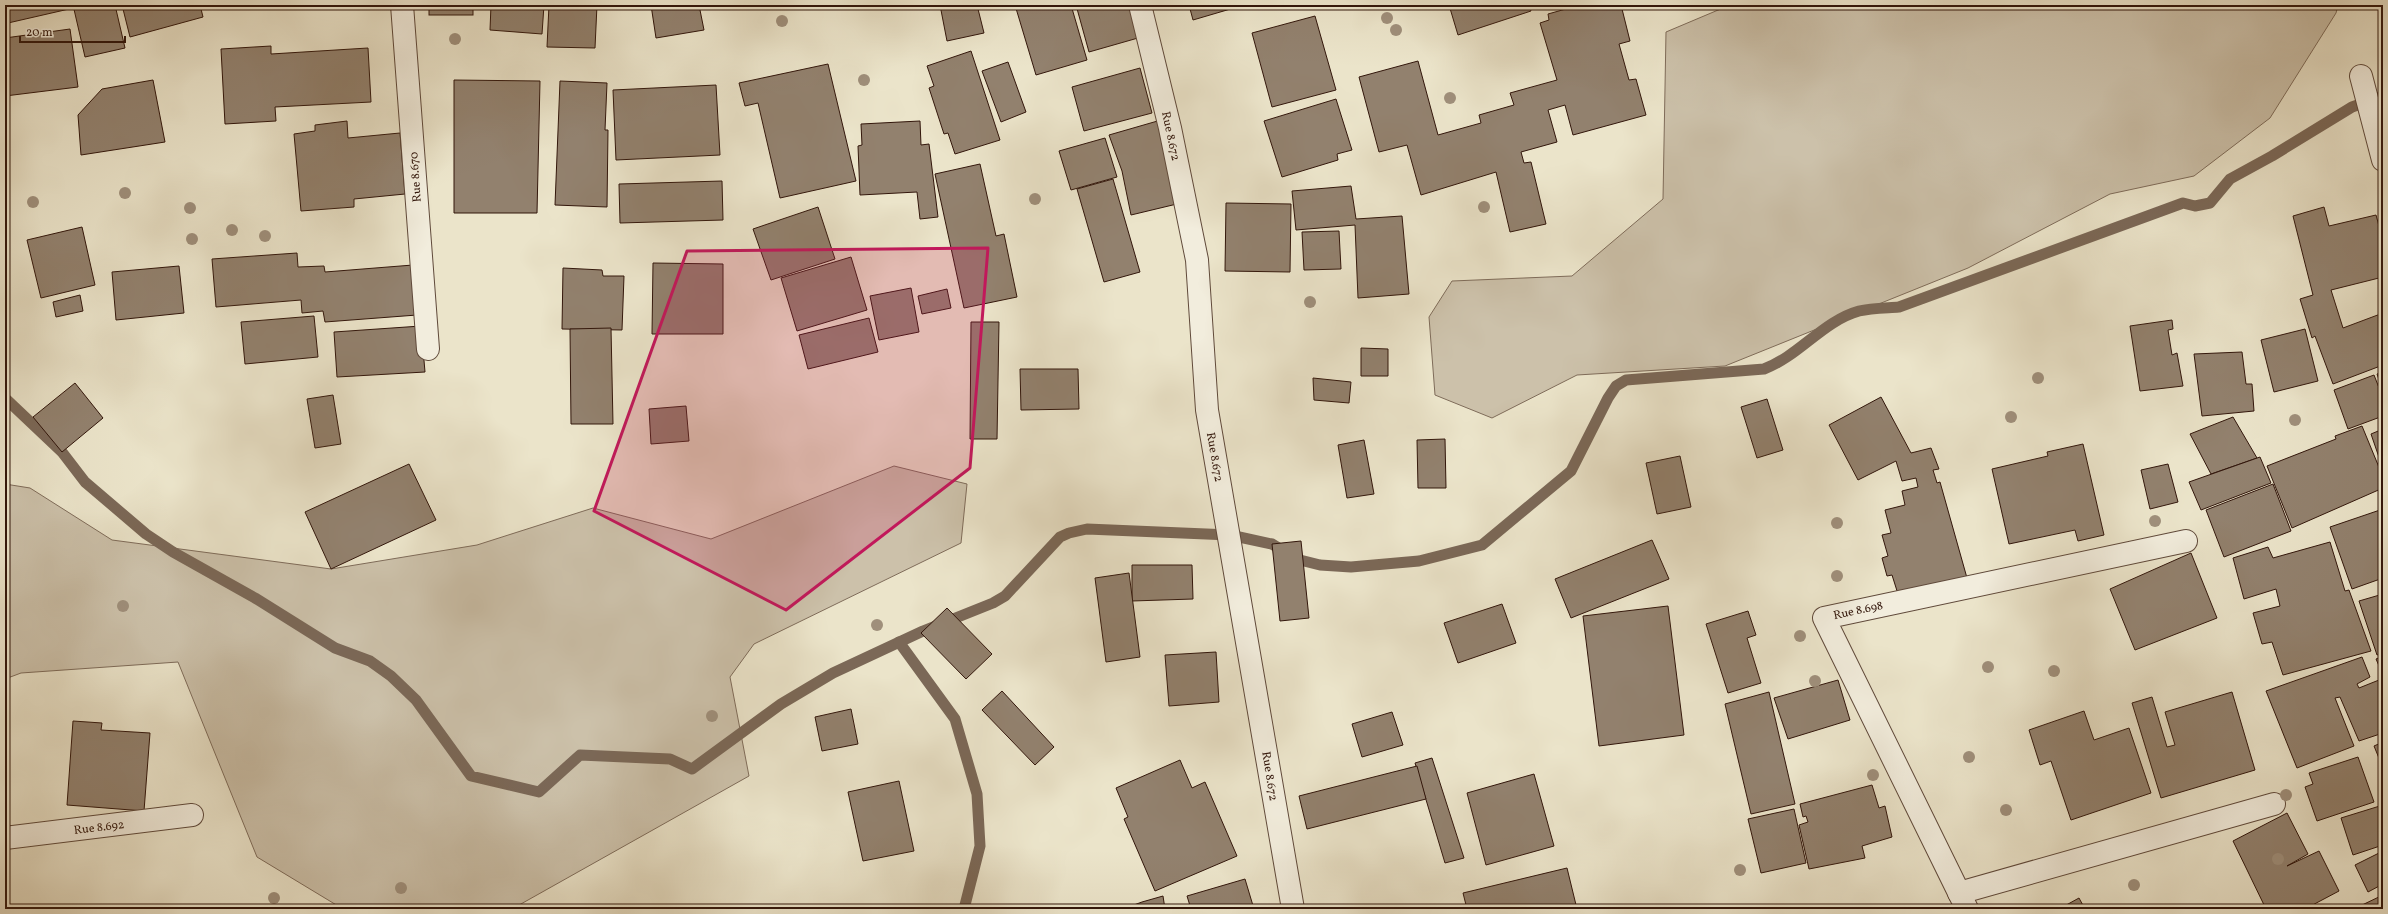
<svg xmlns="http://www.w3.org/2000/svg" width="2388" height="914" font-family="Vollkorn,serif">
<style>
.green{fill:#ccc1aa;stroke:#7f6c5a}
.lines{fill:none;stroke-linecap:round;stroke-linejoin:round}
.stream{stroke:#7b6857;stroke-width:11}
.building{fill:#92816e;stroke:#32160b}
.street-casing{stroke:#604a3b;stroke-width:24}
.street{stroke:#f2eddd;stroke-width:22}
.tree{fill:#9f8f7b}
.marked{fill:#c2185b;fill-opacity:0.2;stroke:#c2185b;stroke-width:3;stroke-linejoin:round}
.labels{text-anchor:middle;stroke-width:3;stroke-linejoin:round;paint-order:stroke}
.street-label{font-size:12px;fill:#32160b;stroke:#f2eddd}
</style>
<rect width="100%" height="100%" fill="#ebe4ca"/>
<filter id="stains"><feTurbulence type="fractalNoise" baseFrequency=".005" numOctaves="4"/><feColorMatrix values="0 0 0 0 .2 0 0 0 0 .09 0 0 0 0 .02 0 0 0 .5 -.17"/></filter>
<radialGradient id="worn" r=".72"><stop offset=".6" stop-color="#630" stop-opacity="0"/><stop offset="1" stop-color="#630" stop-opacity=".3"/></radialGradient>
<!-- green -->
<g class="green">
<polygon points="1730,5 2338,5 2336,13 2270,118 2194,176 2110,194 1968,268 1725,366 1577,375 1492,418 1435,395 1429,317 1452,281 1572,276 1663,199 1666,32"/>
<polygon points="894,466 967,484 961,543 754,644 730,677 749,776 512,909 343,909 257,857 178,662 21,673 5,679 5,484 30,488 112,540 331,569 477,545 593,508 711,539"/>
</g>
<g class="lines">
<!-- stream -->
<g class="stream">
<path d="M5 400 6 399 62 452 85 482 146 534 173 552 255 598 335 648 370 661 391 676 416 700 471 776 539 792 580 755 670 759 692 769 781 704 833 673 923 631 993 603 1005 596 1060 537 1069 533 1087 529 1230 535 1272 544 1296 559 1320 565 1351 567 1419 561 1482 545 1571 471 1608 398 1616 386 1626 380 1764 369C1799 356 1823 321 1859 311 1871 308 1886 308 1899 307L2183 203 2195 206 2210 203 2230 179 2272 156 2352 107 2383 96"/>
<polyline points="899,642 955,719 977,794 980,846 964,909"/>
</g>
</g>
<!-- building -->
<g class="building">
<polygon points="5,5 68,5 69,9 8,23"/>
<polygon points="73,5 115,5 125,48 85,57"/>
<polygon points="122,5 200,5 203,17 130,37"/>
<rect x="429" y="5" width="44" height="10"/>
<polygon points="491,5 544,5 542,34 490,30"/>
<polygon points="549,5 597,5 595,48 547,47"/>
<polygon points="651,5 699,5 704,30 656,38"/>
<polygon points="940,5 977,5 984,33 947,41"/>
<polygon points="1015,5 1071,5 1087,60 1036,75"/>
<polygon points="1076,5 1136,5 1145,36 1089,52"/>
<polygon points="1189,5 1244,5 1193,20"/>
<polygon points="1449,5 1529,5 1531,11 1458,35"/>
<polygon points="1580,5 1621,5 1630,41 1619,44 1629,80 1636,79 1646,115 1573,135 1565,105 1548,110 1557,142 1521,152 1524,163 1531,162 1546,224 1510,232 1496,172 1421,195 1407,145 1379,152 1359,77 1418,61 1438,135 1481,123 1479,115 1514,105 1510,93 1557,80 1540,23 1549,20 1548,14"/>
<polygon points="1315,16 1336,90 1272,107 1252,33"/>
<polygon points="70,29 78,87 5,96 5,38"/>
<polygon points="271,46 271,54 368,48 371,102 275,107 276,121 225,124 221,49"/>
<polygon points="971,51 1000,140 955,154 948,133 944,134 929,88 934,86 927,66"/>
<polygon points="1008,62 1026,112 1001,122 982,71"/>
<polygon points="828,64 856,181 780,198 758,103 745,106 739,83"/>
<polygon points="1140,68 1152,113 1084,131 1072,87"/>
<polygon points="153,80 165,142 81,155 78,115 102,89"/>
<polygon points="454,80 540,81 537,213 454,213"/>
<polygon points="560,81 607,83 605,130 608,130 607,207 555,205"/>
<polygon points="716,85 720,155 616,160 613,90"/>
<polygon points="1336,99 1352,150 1337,154 1338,160 1282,177 1264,121"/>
<polygon points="1161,120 1181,203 1131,215 1122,171 1109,135"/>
<polygon points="347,121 348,138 400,133 405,194 354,199 354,207 301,211 294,134 315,131 315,125"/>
<polygon points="920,121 921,145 929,144 938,217 920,219 917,192 860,195 858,146 862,145 861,124"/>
<polygon points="1105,138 1117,177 1071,190 1059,151"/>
<polygon points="980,164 996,236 1004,234 1017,297 964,308 935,174"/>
<polygon points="1113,179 1140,272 1104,282 1077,189"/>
<polygon points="722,181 723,220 620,223 619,184"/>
<polygon points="1351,186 1356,219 1402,216 1409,294 1358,298 1355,225 1296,230 1292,191"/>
<polygon points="1226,203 1291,204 1290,272 1225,271"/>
<polygon points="818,207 835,259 771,280 753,229"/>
<polygon points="2324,207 2329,226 2376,215 2383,241 2383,277 2331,290 2343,328 2383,313 2383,365 2333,384 2315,336 2312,338 2300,299 2313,295 2293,216"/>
<polygon points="82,227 95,285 41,298 27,240"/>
<polygon points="1339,231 1341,269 1304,270 1302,232"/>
<polygon points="297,253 298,267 324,266 325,272 413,265 417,315 325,322 323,311 302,313 301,300 216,307 212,259"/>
<polygon points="851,257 867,310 797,331 781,278"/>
<polygon points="653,263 723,264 723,334 652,334"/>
<polygon points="179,266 184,313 116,320 112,272"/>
<polygon points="563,268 602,270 603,276 624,276 622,330 562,329"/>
<polygon points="911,288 919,332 879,340 870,296"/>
<polygon points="947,289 951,308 922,314 918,296"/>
<polygon points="80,295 83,311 56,317 53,302"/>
<polygon points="314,316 318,357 245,364 241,322"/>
<polygon points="869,318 878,352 808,369 799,335"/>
<polygon points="2172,320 2173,329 2168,330 2172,355 2177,353 2183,386 2140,391 2130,326"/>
<polygon points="971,322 999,322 997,439 970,439"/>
<polygon points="421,326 425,372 337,377 334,332"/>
<polygon points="611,328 613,424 571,424 570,329"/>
<polygon points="2305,329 2318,381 2274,392 2261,340"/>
<polygon points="1361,348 1388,349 1388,376 1361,376"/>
<polygon points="2242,352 2246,384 2252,384 2254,411 2202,416 2194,354"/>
<polygon points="1020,369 1078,369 1079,409 1021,410"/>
<polygon points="2383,372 2383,391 2377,374"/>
<polygon points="2374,375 2383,398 2383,416 2348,429 2334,390"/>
<polygon points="1313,378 1351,382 1349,403 1314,400"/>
<polygon points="75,383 103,418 62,452 33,417"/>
<polygon points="333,395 341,444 315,448 307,399"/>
<polygon points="1881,397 1911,453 1931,448 1939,469 1933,470 1937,483 1940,482 1967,578 1898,594 1892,575 1887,576 1882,558 1888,556 1882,535 1891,533 1885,510 1905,505 1902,491 1918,487 1916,478 1902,481 1896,461 1858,480 1829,425"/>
<polygon points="1767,399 1783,450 1757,458 1741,407"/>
<polygon points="686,406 689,441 651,444 649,409"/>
<polygon points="2233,417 2257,458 2211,474 2190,434"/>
<polygon points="2362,426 2383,477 2383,488 2292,528 2267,466 2336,439 2335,436"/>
<polygon points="2383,429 2383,469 2371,434"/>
<polygon points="1445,439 1446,488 1418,488 1417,440"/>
<polygon points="1364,440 1374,494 1347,498 1338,445"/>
<polygon points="2083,444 2104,535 2078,541 2075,530 2009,544 1992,469 2048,456 2047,452"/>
<polygon points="1680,456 1691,507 1657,514 1646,463"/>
<polygon points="2260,457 2271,483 2201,510 2189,482"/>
<polygon points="409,464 436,520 331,569 305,512"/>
<polygon points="2168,464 2178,502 2150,509 2141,470"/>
<polygon points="2273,484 2291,531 2224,557 2206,510"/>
<polygon points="2380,510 2383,516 2383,578 2352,589 2330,527"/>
<polygon points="1652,540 1669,579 1571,618 1555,579"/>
<polygon points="1301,541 1309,618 1280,621 1272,544"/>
<polygon points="2330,542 2345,591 2349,590 2371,651 2283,675 2272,642 2262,644 2253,613 2280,606 2276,589 2244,599 2233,558 2268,547 2273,558"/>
<polygon points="2191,553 2217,618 2135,650 2110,589"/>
<polygon points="1132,565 1192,565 1193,599 1132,601"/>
<polygon points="1129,573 1140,657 1106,662 1095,578"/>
<polygon points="2383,594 2383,653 2377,655 2359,601"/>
<polygon points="1502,604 1516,643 1458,663 1444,623"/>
<polygon points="1668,606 1684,735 1599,746 1583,616"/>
<polygon points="947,608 992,654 966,679 921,633"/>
<polygon points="1748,611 1756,635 1747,638 1761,683 1728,693 1706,624"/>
<polygon points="1216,652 1219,702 1169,706 1165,655"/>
<polygon points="2383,656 2383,675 2376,659"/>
<polygon points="2362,657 2370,677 2357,684 2359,688 2379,680 2383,688 2383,733 2359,741 2340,697 2335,698 2354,746 2297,768 2266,691"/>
<polygon points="1838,680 1850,720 1788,739 1774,698"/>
<polygon points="1002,691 1054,747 1035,765 982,710"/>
<polygon points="1769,692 1795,804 1751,814 1725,704"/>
<polygon points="2232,692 2255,770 2161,798 2132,703 2152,697 2167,747 2175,745 2165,712"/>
<polygon points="851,709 858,744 822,751 815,717"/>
<polygon points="2084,711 2094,740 2129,728 2151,793 2071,820 2051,761 2040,765 2029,730"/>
<polygon points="1392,712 1403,745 1362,757 1352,724"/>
<polygon points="73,721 102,723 101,730 150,733 144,811 67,805"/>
<polygon points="2383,742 2383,768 2374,746"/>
<polygon points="2358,757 2374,802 2317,821 2305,787 2313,784 2309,773"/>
<polygon points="1432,758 1464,858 1445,863 1415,763"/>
<polygon points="1180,760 1192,788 1205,782 1237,856 1155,891 1124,819 1128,817 1116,788"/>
<polygon points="1417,766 1426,799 1307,829 1299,796"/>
<polygon points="1534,774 1554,846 1486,865 1467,793"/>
<polygon points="899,781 914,851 863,861 848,792"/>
<polygon points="1872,785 1879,808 1885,806 1892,837 1862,846 1865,858 1809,869 1799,825 1808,822 1806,816 1803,817 1800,804"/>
<polygon points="2383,805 2383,845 2353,855 2341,818"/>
<polygon points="1794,809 1806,863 1761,873 1748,819"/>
<polygon points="2287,813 2308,854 2287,866 2319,851 2339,891 2305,909 2266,909 2233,841"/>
<polygon points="2383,851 2383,884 2368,892 2355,865"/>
<polygon points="1567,868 1577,909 1467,909 1463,893"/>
<polygon points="1245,879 1254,909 1191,909 1187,896"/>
<polygon points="2383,895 2383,909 2362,909 2360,906"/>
<polygon points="1163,896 1165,909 1123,909 1142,902"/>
<polygon points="2079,898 2085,909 2059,909"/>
</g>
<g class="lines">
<!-- street casing -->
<g class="street-casing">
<g id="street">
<polyline points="402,5 428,349"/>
<polyline points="1140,5 1170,128 1197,260 1207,410 1293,909"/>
<polyline points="2361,76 2383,160"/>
<polyline points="5,838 192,815"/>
<polyline points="1959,893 2274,804"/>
<polyline points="1967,909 1824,618 2186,541"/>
</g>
</g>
<!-- street -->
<use href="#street" class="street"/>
</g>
<!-- trees -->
<g class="tree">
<circle cx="1387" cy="18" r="6"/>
<circle cx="782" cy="21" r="6"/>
<circle cx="1396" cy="30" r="6"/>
<circle cx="455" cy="39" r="6"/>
<circle cx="864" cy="80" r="6"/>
<circle cx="1450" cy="98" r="6"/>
<circle cx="125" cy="193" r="6"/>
<circle cx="1035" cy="199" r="6"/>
<circle cx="33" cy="202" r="6"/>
<circle cx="1484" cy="207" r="6"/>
<circle cx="190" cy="208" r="6"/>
<circle cx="232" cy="230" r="6"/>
<circle cx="265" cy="236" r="6"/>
<circle cx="192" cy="239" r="6"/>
<circle cx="1310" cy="302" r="6"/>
<circle cx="2038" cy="378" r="6"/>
<circle cx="2011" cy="417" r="6"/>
<circle cx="2295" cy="420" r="6"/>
<circle cx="2155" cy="521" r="6"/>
<circle cx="1837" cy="523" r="6"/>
<circle cx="1837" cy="576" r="6"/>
<circle cx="123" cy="606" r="6"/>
<circle cx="877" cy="625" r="6"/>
<circle cx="1800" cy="636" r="6"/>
<circle cx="1988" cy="667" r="6"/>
<circle cx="2054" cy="671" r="6"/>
<circle cx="1815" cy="681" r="6"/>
<circle cx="712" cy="716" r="6"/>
<circle cx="1969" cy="757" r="6"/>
<circle cx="1873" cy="775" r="6"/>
<circle cx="2286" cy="795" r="6"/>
<circle cx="2006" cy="810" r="6"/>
<circle cx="2278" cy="859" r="6"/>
<circle cx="1740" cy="870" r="6"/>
<circle cx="2134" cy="885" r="6"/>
<circle cx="401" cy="888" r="6"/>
<circle cx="274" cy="898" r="6"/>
</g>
<!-- marked area -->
<path class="marked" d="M988 248 970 468 786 610 594 511 687 251Z"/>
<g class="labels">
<!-- street labels -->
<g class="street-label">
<text transform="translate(1171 136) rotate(78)" y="4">Rue 8.672</text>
<text transform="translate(415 177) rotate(-94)" y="4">Rue 8.670</text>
<text transform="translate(1215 457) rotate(80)" y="4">Rue 8.672</text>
<text transform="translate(1858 610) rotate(-12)" y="4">Rue 8.698</text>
<text transform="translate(1270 776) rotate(81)" y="4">Rue 8.672</text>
<text transform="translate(99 827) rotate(-7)" y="4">Rue 8.692</text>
</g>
</g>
<!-- margin -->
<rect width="2388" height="914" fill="none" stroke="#ebe4ca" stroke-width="20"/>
<rect x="6" y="6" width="2376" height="902" fill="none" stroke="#32160b" stroke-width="2"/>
<rect x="10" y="10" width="2368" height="894" fill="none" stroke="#32160b"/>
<!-- scale -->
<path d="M20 36v6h105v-6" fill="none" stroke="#32160b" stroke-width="2"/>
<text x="26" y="36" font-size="12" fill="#32160b" stroke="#f2eddd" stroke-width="3" paint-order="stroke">20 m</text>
<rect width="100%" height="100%" filter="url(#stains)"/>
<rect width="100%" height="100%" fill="url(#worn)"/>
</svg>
